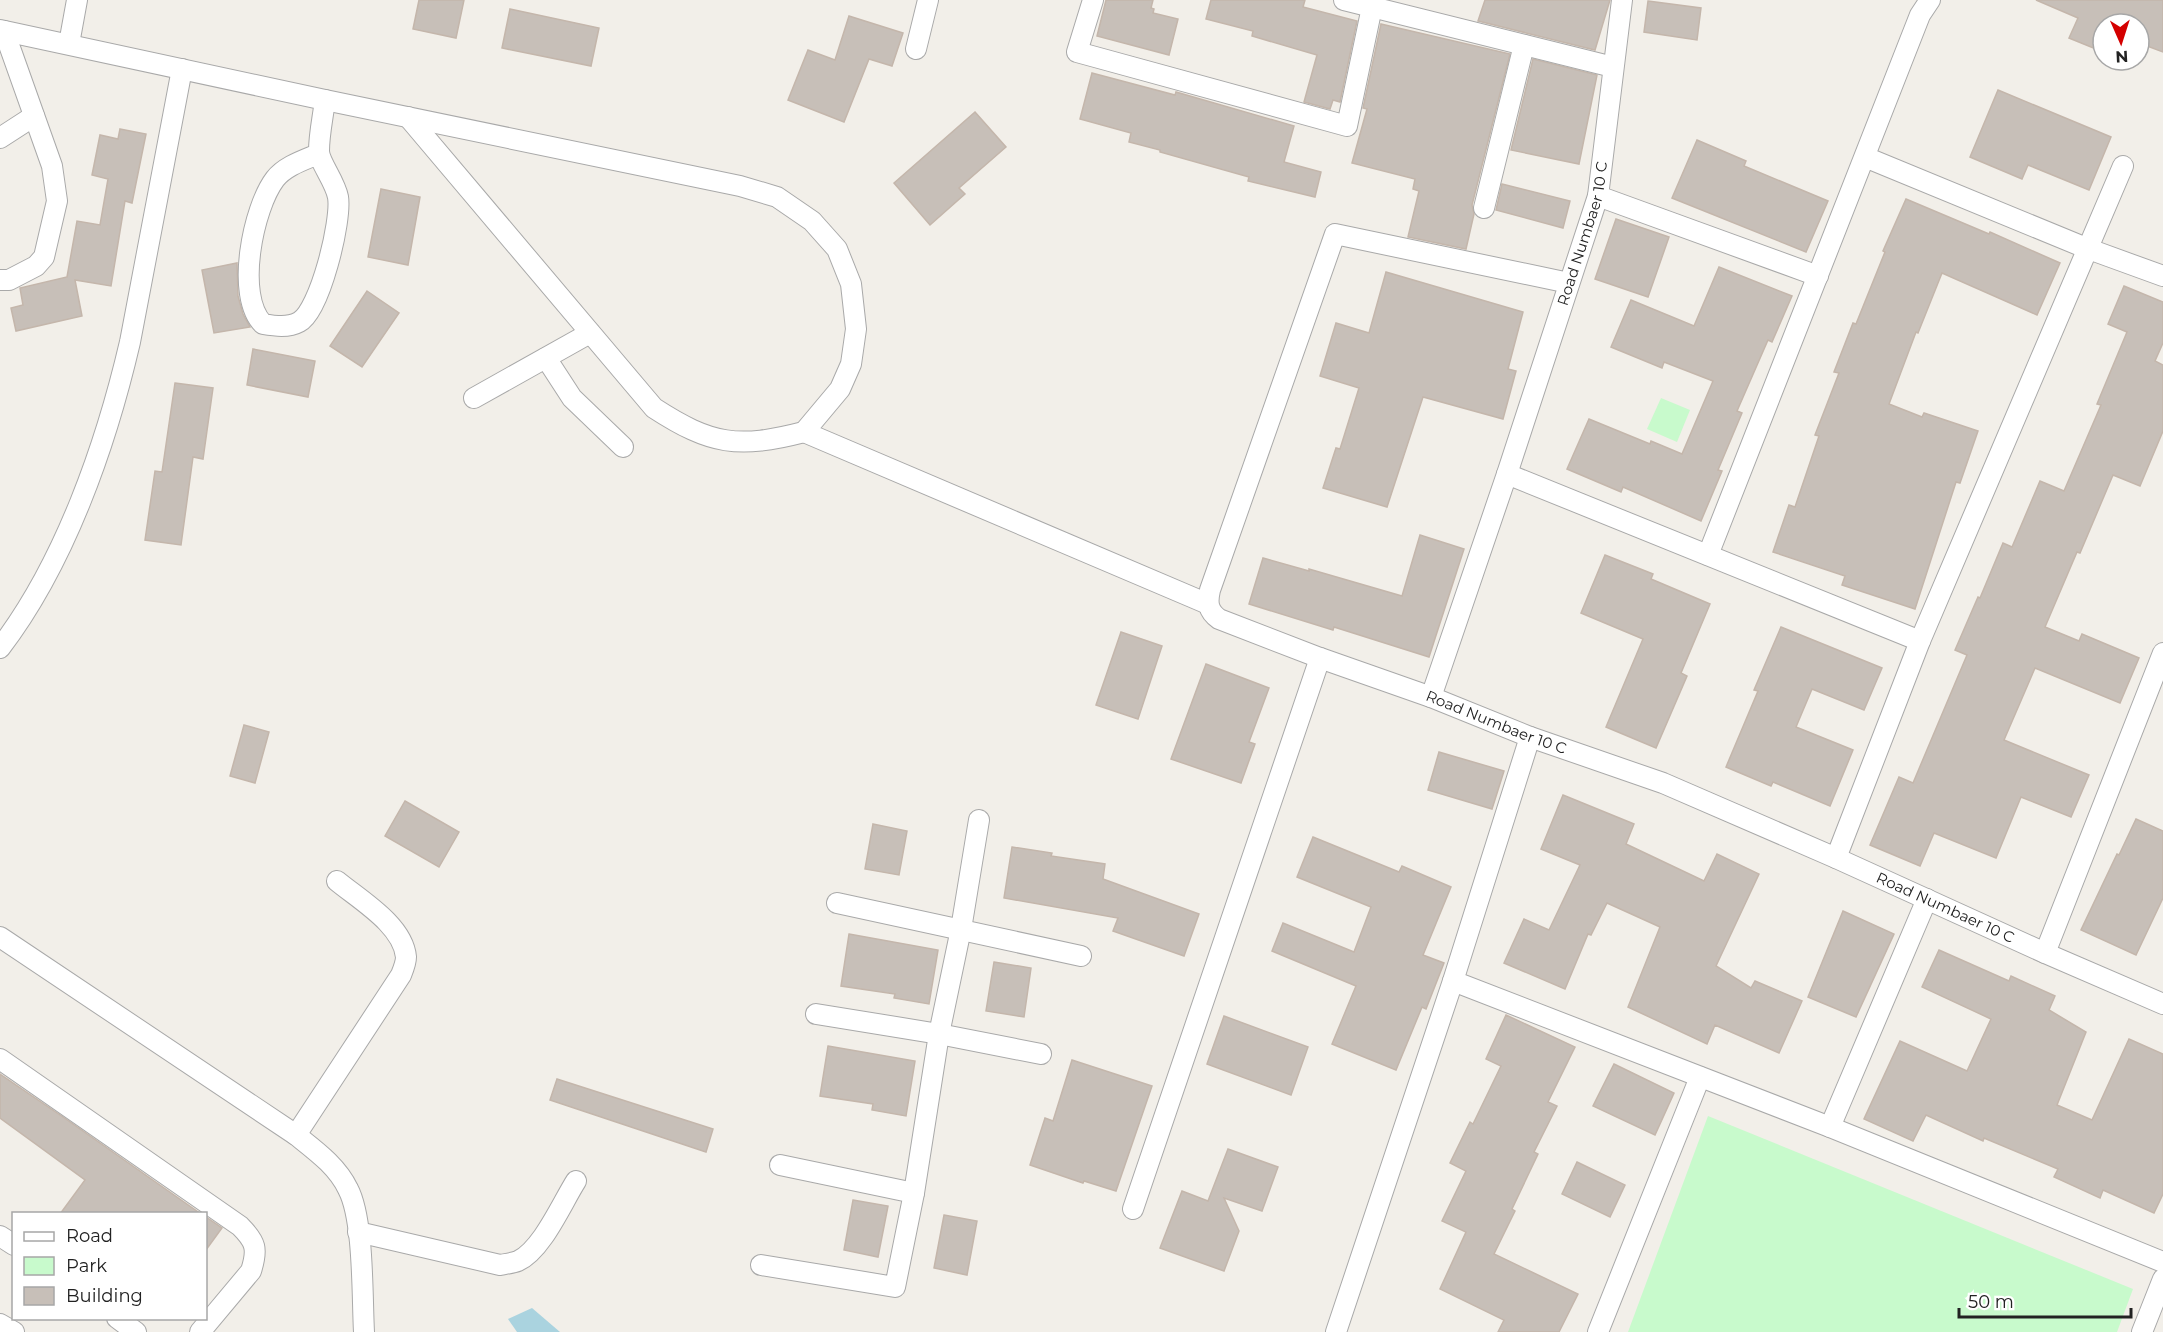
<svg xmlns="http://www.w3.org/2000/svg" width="2163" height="1332" font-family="Montserrat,sans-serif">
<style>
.park{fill:#c8facc}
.water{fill:#aad3df}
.building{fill:#c7bfb8;stroke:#c4b6ab;stroke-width:1.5}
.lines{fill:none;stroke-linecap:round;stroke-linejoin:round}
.minor-casing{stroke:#a9a9a9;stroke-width:22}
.minor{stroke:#fff;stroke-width:20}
.labels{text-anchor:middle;stroke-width:4.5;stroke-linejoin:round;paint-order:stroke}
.street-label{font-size:15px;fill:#222;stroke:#fff}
</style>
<rect width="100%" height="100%" fill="#f2efe9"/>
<!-- park -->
<g class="park">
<polygon points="1661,398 1690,410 1677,442 1647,429"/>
<polygon points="1708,1116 2133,1289 2117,1332 1628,1332"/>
</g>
<!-- water -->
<polygon class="water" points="532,1308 560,1332 517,1332 508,1319"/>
<!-- building -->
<g class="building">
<polygon points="419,0 464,0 456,38 413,29"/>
<polygon points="1106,0 1153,0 1151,8 1154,9 1153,13 1178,19 1169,55 1097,36"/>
<polygon points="1211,0 1305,0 1303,7 1357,21 1340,102 1333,100 1330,109 1304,102 1317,55 1252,36 1253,31 1206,19"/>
<polygon points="1485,0 1610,0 1595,50 1478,21"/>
<polygon points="2036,0 2163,0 2163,52 2139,43 2139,24 2103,24 2103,52 2069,38 2078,18"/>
<polygon points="1648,1 1701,8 1697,40 1644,32"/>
<polygon points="510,9 599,28 591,66 502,48"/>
<polygon points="849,16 903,33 892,66 869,59 844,122 788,100 808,50 835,60"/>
<polygon points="1381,24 1510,54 1472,205 1474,214 1466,249 1408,237 1419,191 1413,189 1415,179 1352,163 1367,109 1363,108"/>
<polygon points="1533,59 1597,75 1579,164 1511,150"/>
<polygon points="1092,73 1175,95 1176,92 1294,126 1284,162 1321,172 1315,197 1248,181 1249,177 1160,152 1160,150 1129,142 1131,133 1080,119"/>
<polygon points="1998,90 2111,137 2089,190 2028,165 2022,179 1970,157"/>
<polygon points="975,112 1006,147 959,188 965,194 930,225 894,183"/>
<polygon points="120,129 146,134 132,203 125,201 111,286 75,280 82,316 16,331 11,308 23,305 20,288 67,277 77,221 100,225 108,179 92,175 100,135 118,139"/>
<polygon points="1697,140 1746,161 1744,166 1828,201 1806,252 1672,198"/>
<polygon points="1502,184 1570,201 1563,228 1496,210"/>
<polygon points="381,189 420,197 408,265 368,257"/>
<polygon points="1906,199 1989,234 1990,232 2060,263 2037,315 1942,273 1918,333 1916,332 1889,404 1922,417 1924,413 1978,431 1960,483 1956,482 1915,609 1842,585 1845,576 1773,552 1789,505 1795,507 1819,436 1815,435 1839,373 1834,372 1853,323 1856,324 1885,252 1883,251"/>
<polygon points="1616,219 1669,237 1648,297 1595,279"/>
<polygon points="237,263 238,296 243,314 250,327 214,333 202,270"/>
<polygon points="1719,267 1792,296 1772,342 1768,340 1737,411 1742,413 1718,470 1722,471 1701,521 1623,487 1621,492 1567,469 1589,419 1650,444 1651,441 1682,454 1713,381 1664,362 1662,368 1611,347 1631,300 1694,326"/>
<polygon points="1386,272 1523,312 1508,369 1516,371 1503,419 1423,397 1387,507 1323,488 1336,448 1340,449 1359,388 1320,376 1336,323 1369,333"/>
<polygon points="2124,286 2163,302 2163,343 2155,361 2163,365 2163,431 2140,486 2113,475 2080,553 2077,552 2045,627 2079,641 2082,634 2139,658 2120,703 2035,668 2004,740 2089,775 2071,817 2021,797 1996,858 1934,833 1920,866 1870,845 1899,777 1913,783 1967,655 1955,650 1978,597 1980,598 2003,543 2012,547 2040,481 2064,491 2101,405 2097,404 2127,332 2108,324"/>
<polygon points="367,291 399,313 362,367 330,346"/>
<polygon points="253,349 315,361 308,397 247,385"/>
<polygon points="175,383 213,388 203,459 193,457 181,545 145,540 155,471 162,472"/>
<polygon points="1420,535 1464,549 1429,657 1334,627 1333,630 1249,604 1263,558 1309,571 1309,569 1402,596"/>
<polygon points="1605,555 1653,574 1651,579 1710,604 1681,673 1687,676 1656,748 1606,727 1643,639 1581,613"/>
<polygon points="1781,627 1882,668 1864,710 1812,689 1796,727 1853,750 1830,806 1773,782 1771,786 1726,767 1758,691 1754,690"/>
<polygon points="1121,632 1162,646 1138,719 1096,705"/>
<polygon points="1206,664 1269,688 1249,742 1255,744 1241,783 1171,759"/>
<polygon points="244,725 269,732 255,783 230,776"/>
<polygon points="1439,752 1504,771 1492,809 1428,790"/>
<polygon points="1563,795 1634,824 1626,844 1704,881 1717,854 1759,874 1716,966 1751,988 1755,981 1802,1001 1779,1053 1715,1025 1707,1044 1628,1007 1660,927 1607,903 1591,935 1588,934 1565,989 1504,963 1524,919 1549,930 1580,865 1541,849"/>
<polygon points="405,801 459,832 439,867 385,836"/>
<polygon points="2136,819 2163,831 2163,898 2136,955 2081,930 2117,854 2119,855"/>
<polygon points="873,824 907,831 899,875 865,869"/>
<polygon points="1313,837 1399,872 1402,866 1451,887 1423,955 1444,963 1426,1009 1422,1007 1396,1070 1332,1044 1356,986 1272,951 1283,923 1354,952 1371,907 1297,877"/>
<polygon points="1012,847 1052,853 1051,856 1105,864 1103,879 1199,914 1184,956 1113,931 1118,918 1004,898"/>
<polygon points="1843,911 1894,934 1856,1017 1808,997"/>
<polygon points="849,934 938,950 929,1004 894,998 895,994 841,986"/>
<polygon points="1939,950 2009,981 2011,976 2055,996 2049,1010 2086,1032 2057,1105 2092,1120 2129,1039 2163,1054 2163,1194 2154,1213 2103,1190 2100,1198 2054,1177 2058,1169 1984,1138 1983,1141 1926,1115 1913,1141 1864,1119 1900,1041 1967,1071 1991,1019 1922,987"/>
<polygon points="994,962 1031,968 1024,1017 986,1011"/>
<polygon points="1506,1015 1575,1047 1548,1102 1557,1106 1534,1152 1538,1154 1512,1209 1515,1211 1494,1254 1578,1294 1559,1332 1498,1332 1504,1320 1440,1289 1466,1232 1442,1221 1466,1171 1450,1163 1470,1122 1473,1124 1501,1066 1486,1059"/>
<polygon points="1224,1016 1308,1047 1291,1095 1207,1064"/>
<polygon points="828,1046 915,1061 906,1116 872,1110 873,1104 820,1096"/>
<polygon points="1072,1060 1152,1086 1116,1191 1084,1181 1083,1183 1030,1165 1045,1118 1053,1121"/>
<polygon points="1614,1064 1674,1093 1655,1135 1593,1106"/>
<polygon points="0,1074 63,1117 201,1214 60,1214 85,1180 0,1118"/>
<polygon points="557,1079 713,1129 706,1152 550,1100"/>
<polygon points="1228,1149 1278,1167 1262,1211 1224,1198 1239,1231 1224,1271 1160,1248 1182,1191 1208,1201"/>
<polygon points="1577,1162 1625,1185 1610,1217 1562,1194"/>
<polygon points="853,1200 888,1206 878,1257 844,1250"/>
<polygon points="944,1215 977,1221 967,1275 934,1268"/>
<polygon points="206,1217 222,1228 206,1250"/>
</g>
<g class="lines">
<!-- minor casing -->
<g class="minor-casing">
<g id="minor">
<polyline points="1093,0 1077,52 1347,126 1372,7"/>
<polyline points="1344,0 1613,67"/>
<polyline points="0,30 325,100 740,186 777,197 812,221 837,249 851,284 856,329 851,364 840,389 804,432 1208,604"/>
<polyline points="69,44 77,0"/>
<polyline points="916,49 928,0"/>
<path d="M408 117 654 408C711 445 738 449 804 432"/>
<polyline points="0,138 34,116"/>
<path d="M318 154C304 160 285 166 275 179 253 208 235 296 263 324 275 326 288 328 299 322 320 311 342 220 338 197 335 181 319 162 319 151 319 134 323 117 325 100"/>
<polyline points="1865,157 2086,248 2163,276"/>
<polyline points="1598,196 1818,276"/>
<polyline points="1484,208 1524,45"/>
<polyline points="0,280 9,280 36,266 44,257 57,201 52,166 4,31"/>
<path id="s1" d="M1569 283 1335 234 1210 590C1207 603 1208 611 1219 619L1320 658 1431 697 1530 737 1663 783 1836 858 2045 953 2163 1004"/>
<polyline points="546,358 572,398 623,447"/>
<polyline points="474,398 590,333"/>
<polyline points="1507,474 1920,641"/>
<polyline points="1708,555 1920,15 1930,0"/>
<path d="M0 648C65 563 106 445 130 342L182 69"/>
<path id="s2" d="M1431 697 1507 474 1598 196 1622 0"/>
<polyline points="1836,858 1920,641 2123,166"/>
<polyline points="837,903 1081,956"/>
<path d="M0 937 296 1135C316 1151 337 1166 348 1189 364 1219 362 1296 364 1332"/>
<polyline points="2045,953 2163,653"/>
<polyline points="1453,981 1830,1127 2163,1262"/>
<polyline points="816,1014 939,1034 1041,1054"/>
<path d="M0 1059 240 1226C256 1242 258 1249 251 1271L200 1332"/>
<polyline points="1830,1127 1927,899"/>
<path d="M296 1135 401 975C403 970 406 963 406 957 403 925 360 900 337 881"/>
<polyline points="780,1165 914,1193"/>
<polyline points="1133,1209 1320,658"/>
<path d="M358 1232 500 1265C505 1264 513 1263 518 1261 542 1250 562 1203 576 1181"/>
<polyline points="0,1236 14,1245"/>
<polyline points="761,1265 895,1287 914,1193 939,1034 961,929 979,820"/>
<polyline points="117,1318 136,1332"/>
<polyline points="0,1324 14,1332"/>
<polyline points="1336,1332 1453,981 1530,737"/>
<polyline points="1598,1332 1700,1077"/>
<polyline points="2142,1332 2163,1279"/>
</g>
</g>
<!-- minor -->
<use href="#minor" class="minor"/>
</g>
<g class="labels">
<!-- street labels -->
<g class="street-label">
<text dy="5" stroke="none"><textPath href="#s2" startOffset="488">Road Numbaer 10 C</textPath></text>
<text dy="5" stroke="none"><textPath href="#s1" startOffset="945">Road Numbaer 10 C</textPath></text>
<text dy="5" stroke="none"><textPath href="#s1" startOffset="1431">Road Numbaer 10 C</textPath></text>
</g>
</g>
<!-- legend -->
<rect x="12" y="1212" width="195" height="108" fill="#ffffff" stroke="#a7a7a7" stroke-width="1.5"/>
<rect x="24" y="1232" width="30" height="9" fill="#ffffff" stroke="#a7a7a7" stroke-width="1.5"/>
<text x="66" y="1242" font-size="18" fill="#222222">Road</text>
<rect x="24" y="1257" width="30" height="18" fill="#c8facc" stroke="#a7a7a7" stroke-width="1.5"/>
<text x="66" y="1272" font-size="18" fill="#222222">Park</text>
<rect x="24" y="1287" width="30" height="18" fill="#c7bfb8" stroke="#a7a7a7" stroke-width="1.5"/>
<text x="66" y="1302" font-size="18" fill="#222222">Building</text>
<!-- north arrow -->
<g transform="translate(2121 42) rotate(177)"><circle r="28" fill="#ffffff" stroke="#a7a7a7" stroke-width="1.5"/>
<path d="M0-4.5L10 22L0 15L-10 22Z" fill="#d40000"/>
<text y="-9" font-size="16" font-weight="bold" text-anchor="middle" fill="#222222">N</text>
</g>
<!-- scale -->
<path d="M1959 1308v9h172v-9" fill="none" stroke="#222222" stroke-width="3"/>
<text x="1968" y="1308" font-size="18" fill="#222222" stroke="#ffffff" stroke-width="4.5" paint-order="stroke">50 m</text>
</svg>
